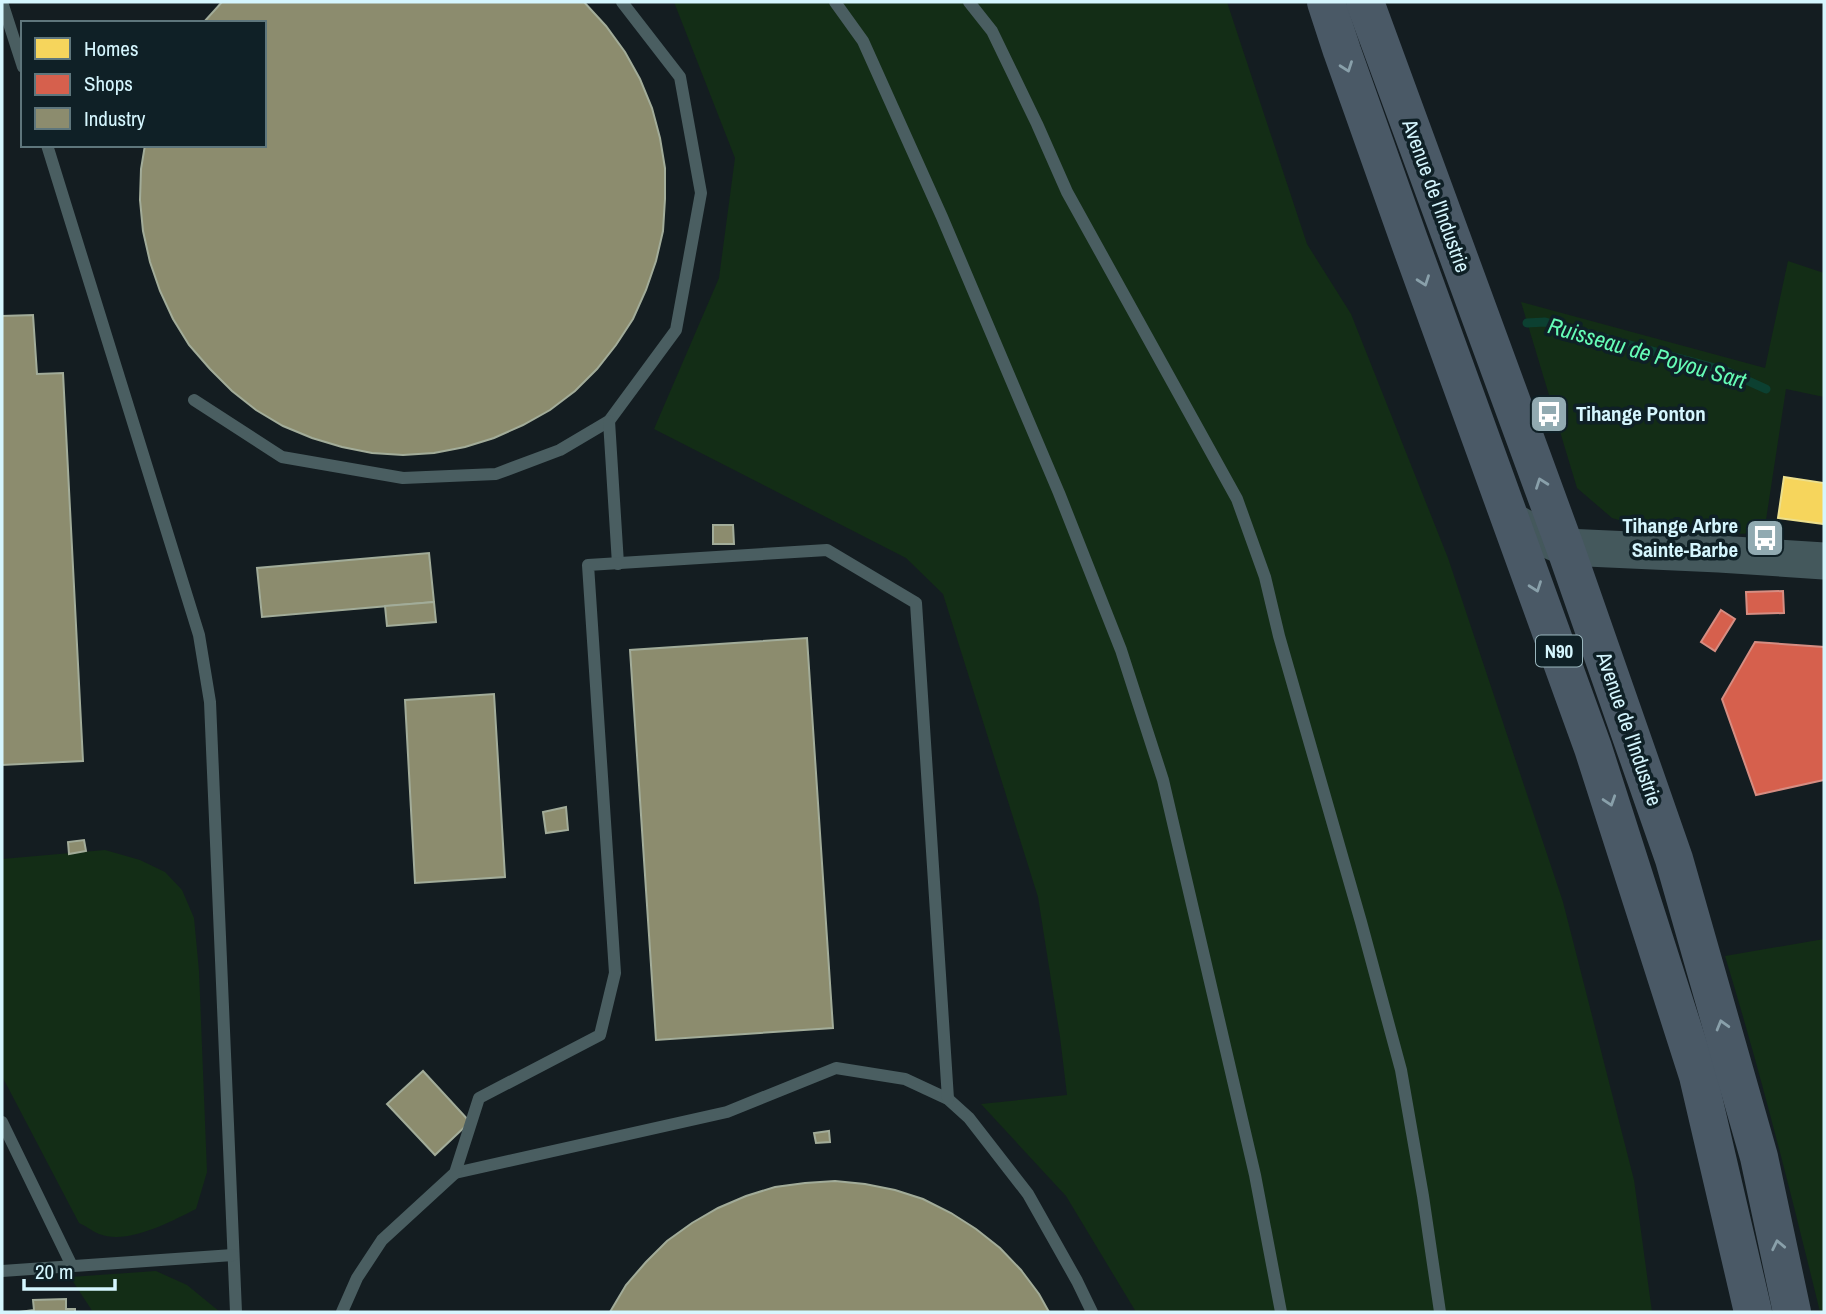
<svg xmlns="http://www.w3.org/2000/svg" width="1826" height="1314" font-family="'Archivo Narrow',sans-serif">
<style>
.green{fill:#132d16}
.homes{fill:#f6d55c;stroke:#ecdf8d;stroke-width:2}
.shops{fill:#d6604d;stroke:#d68d82;stroke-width:2}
.industry{fill:#8c8c6e;stroke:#a2ac99;stroke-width:2}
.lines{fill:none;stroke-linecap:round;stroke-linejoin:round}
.stream{stroke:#0c4031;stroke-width:9}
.lane{stroke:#4a5e61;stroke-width:12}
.secondary{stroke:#44585c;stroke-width:37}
.primary{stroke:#4a5966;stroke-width:38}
.oneway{stroke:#89a0aa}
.labels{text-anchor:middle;stroke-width:7;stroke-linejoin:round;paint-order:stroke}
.shield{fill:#0f2026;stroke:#9ab6bd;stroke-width:2}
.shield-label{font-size:19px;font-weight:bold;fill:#d5f6fe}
.street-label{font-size:21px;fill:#d5f6fe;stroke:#0f2026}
.poi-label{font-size:21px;font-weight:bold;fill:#d5f6fe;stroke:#0f2026;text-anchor:start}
.water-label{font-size:23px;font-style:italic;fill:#65fcb6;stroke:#0f2026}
</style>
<rect width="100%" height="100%" fill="#141d21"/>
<!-- green -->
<g class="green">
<polygon points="674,2 1227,2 1307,244 1351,314 1448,558 1563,902 1634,1180 1652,1312 1136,1312 1066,1196 981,1104 1067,1095 1060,1037 1038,897 943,594 906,558 654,429 719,278 735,158"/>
<polygon points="1788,261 1824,273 1824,397 1786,389 1764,533 1673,536 1612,518 1577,488 1521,302 1765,368"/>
<path d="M105 850 140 860 165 872 182 890 194 918 199 971 207 1172 196 1209C170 1222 128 1245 99 1234 92 1231 86 1226 79 1223L2 1076V859Z"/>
<path d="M1824 939V1312H1820C1791 1193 1761 1074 1725 956Z"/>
<polygon points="156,1271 187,1285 220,1312 92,1312 91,1309 70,1277"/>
</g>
<!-- homes -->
<polygon class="homes" points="1784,477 1824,483 1824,524 1778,518"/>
<!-- shops -->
<g class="shops">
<polygon points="1783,591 1784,613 1747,614 1746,592"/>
<polygon points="1721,610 1735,619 1715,651 1701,642"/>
<polygon points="1755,642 1824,647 1824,780 1756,795 1722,699"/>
</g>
<!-- industry -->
<g class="industry">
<polygon points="222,2 584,2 606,26 625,52 640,79 652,108 660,138 665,168 665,199 663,231 656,261 646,290 633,319 616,345 597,369 575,391 550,410 523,425 494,438 465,447 434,453 403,455 372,453 342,447 312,438 283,426 256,410 232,391 210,369 189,345 173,319 160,291 150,262 143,231 140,200 141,169 145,145 264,145 264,23 203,23"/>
<polygon points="33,315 37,374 63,373 83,761 2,765 2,316"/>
<polygon points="713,525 733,525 734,544 713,544"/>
<polygon points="429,553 434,602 262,617 257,568"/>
<polygon points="434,602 436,622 387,626 385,606"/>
<polygon points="807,638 833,1028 656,1040 630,650"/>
<polygon points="494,694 505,877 415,883 405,700"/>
<polygon points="566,807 568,830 546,833 543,812"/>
<polygon points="84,840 86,851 69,854 68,842"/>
<polygon points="423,1071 470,1122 435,1155 387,1104"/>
<polygon points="829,1131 830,1142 816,1143 814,1133"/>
<polygon points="835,1181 865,1184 895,1190 923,1199 951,1213 976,1229 1000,1248 1021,1270 1039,1294 1049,1312 610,1312 626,1285 646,1262 667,1241 692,1223 718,1208 746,1196 775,1187 805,1183"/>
<polygon points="66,1299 66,1309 75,1309 75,1312 19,1312 34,1310 33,1300"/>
</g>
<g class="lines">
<!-- stream -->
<polyline class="stream" points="1527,323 1545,322 1726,371 1766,389"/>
<!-- lane -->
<g class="lane">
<polyline points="2,2 23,67"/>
<polyline points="835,2 863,41 942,217 1059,493 1121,650 1163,780 1255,1175 1281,1312"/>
<polyline points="969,2 992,31 1037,124 1067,192 1237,499 1265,577 1279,636 1361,922 1401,1070 1423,1196 1440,1312"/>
<polyline points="47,145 199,635 210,702 236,1312"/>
<polyline points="194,400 282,457 403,478 496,474 560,450 609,421 676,330 701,193 680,77 622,2"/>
<polyline points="609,421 618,564"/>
<polyline points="2,1122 72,1266"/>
<polyline points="455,1173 727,1112 836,1068 905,1079 948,1099 969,1118 1028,1194 1077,1281 1092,1312"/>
<polyline points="2,1271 233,1255"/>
<polyline points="342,1312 357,1278 382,1240 455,1173 479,1098 600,1035 615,973 588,565 827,550 916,603 948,1099"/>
</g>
<!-- secondary -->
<polyline class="secondary" points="1512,521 1533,533 1565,547 1719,554 1824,561"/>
<!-- primary -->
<g class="primary">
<polyline points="1326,2 1342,51 1409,240 1593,748 1698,1076 1753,1312"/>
<polyline points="1365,2 1565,547 1674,859 1759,1157 1792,1312"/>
</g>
</g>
<!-- one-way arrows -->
<defs><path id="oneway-chevron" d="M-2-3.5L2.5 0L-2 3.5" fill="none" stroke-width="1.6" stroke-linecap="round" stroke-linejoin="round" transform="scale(1.75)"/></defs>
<g class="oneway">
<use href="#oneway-chevron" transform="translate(1347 67) rotate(70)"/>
<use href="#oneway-chevron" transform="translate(1424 281) rotate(70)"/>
<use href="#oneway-chevron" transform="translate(1541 483) rotate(-110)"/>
<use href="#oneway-chevron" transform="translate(1536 587) rotate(70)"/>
<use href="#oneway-chevron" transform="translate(1610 801) rotate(72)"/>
<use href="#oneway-chevron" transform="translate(1722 1025) rotate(-106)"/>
<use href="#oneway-chevron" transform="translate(1778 1245) rotate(-102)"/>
</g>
<!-- icons -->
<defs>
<g id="bus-square" transform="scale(2.0125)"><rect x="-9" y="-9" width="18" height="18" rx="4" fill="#91aab1" stroke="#0f2026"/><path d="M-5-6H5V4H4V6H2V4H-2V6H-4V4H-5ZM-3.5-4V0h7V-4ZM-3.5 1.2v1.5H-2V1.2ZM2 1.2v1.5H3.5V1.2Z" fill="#fff"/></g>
</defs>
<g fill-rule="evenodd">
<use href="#bus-square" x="1549" y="414"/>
<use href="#bus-square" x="1765" y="538"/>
</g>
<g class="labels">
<!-- shield labels -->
<rect class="shield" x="1536" y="635.5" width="46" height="31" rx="5"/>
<g class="shield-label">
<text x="1559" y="658">N90</text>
</g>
<!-- street labels -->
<g class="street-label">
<text transform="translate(1436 196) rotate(70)" y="7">Avenue de l'Industrie</text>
<text transform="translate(1629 729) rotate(71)" y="7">Avenue de l'Industrie</text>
</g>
<!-- poi labels -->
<g class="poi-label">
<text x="1576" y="421">Tihange Ponton</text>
<text x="1738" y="533" text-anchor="end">Tihange Arbre<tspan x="1738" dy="24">Sainte-Barbe</tspan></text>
</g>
<!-- water labels -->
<g class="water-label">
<text transform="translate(1647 353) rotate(16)" y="8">Ruisseau de Poyou Sart</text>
</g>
</g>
<!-- border -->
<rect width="1826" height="1314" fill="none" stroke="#d5f6fe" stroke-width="7"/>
<!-- legend -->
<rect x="21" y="21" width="245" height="126" fill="#0f2026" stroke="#5e767c" stroke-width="2"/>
<rect x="35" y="38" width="35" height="21" fill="#f6d55c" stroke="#5e767c" stroke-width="2"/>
<text x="84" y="56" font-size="21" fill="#d5f6fe">Homes</text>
<rect x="35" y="74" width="35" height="21" fill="#d6604d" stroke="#5e767c" stroke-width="2"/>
<text x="84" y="91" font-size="21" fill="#d5f6fe">Shops</text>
<rect x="35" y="108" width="35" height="21" fill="#8c8c6e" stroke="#5e767c" stroke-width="2"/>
<text x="84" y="126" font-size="21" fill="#d5f6fe">Industry</text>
<!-- scale -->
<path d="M24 1279v10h91v-10" fill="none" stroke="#d5f6fe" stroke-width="3.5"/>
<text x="35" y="1279" font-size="21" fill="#d5f6fe" stroke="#0f2026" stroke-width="5" paint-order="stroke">20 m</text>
</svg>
